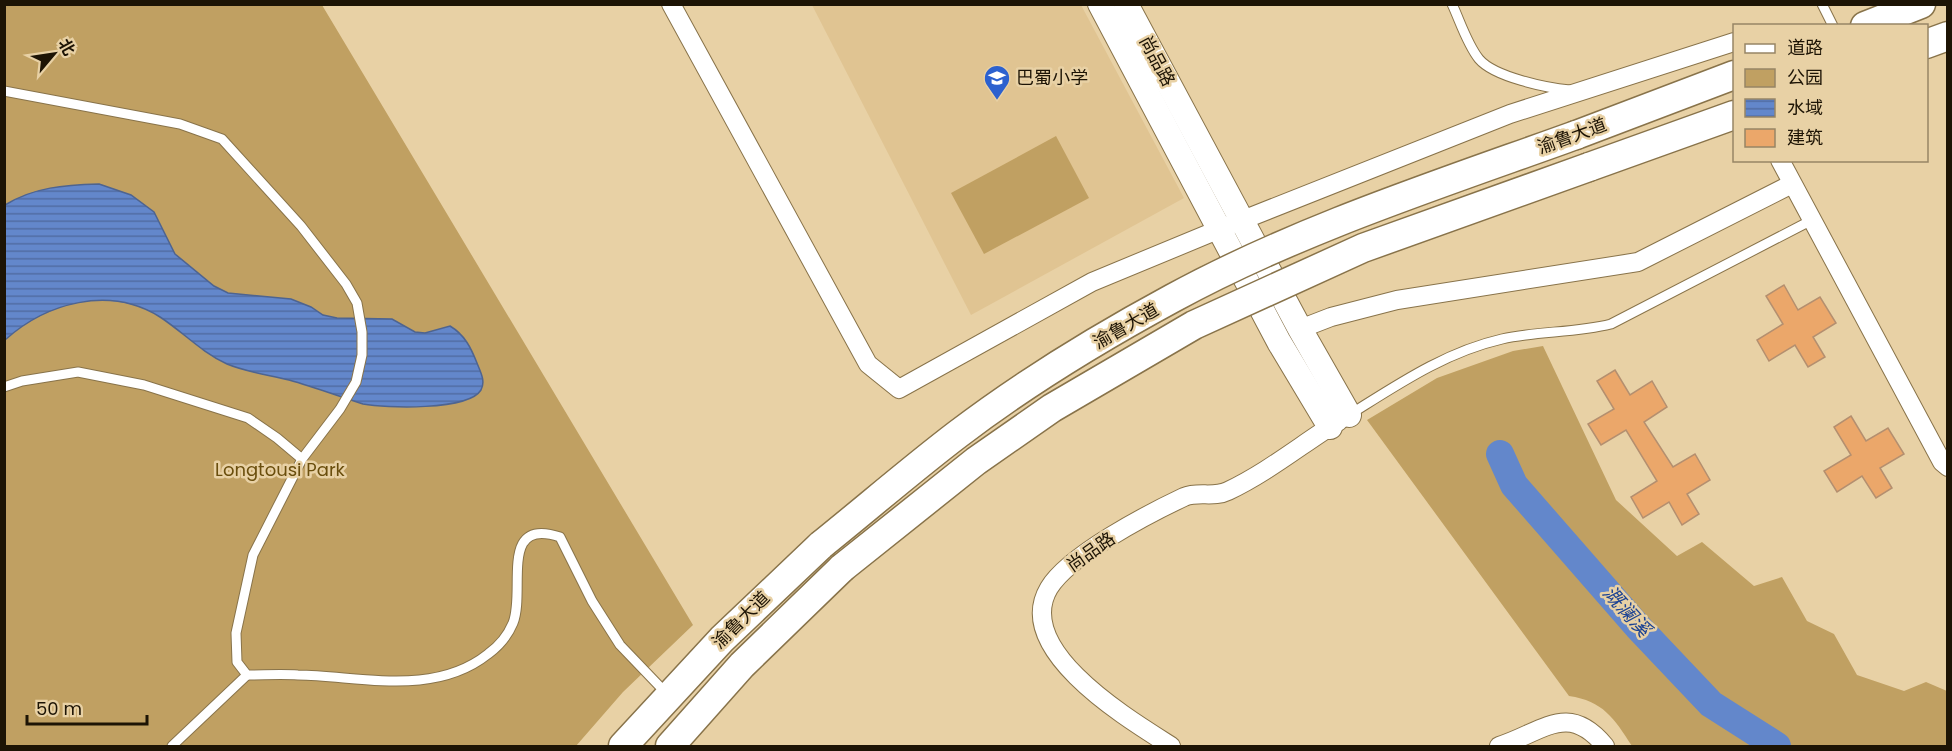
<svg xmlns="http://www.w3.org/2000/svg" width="1952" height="751" font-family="Poppins,'Noto Sans SC',sans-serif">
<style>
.built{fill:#e0c492}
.green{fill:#c0a062}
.water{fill:url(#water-rules);stroke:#4e6490;stroke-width:1.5}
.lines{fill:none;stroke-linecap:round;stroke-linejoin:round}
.river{stroke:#6387cb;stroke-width:28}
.building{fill:#eba76a;stroke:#b48f6f;stroke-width:1.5}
.service-casing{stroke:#88734a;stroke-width:11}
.minor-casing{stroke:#88734a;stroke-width:20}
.secondary-casing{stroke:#88734a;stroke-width:26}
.trunk-casing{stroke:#88734a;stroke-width:31}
.service{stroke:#fff;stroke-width:9}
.minor{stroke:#fff;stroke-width:18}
.secondary{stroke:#fff;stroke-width:24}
.trunk{stroke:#fff;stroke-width:28}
.trunk-bridge-casing{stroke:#88734a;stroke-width:31;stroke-linecap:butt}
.trunk-bridge{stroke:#fff;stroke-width:28}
.labels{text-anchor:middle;stroke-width:5;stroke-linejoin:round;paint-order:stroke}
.street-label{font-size:18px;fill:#1d1405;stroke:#e8d1a5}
.poi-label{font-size:18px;fill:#1d1405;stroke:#e8d1a5;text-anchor:start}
.park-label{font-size:18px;fill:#6a4e0d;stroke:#e8d1a5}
.water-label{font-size:20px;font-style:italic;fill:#1b4293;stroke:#e8d1a5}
</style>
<defs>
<pattern id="water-rules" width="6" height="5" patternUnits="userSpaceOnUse" patternTransform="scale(1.5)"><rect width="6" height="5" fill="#6387cb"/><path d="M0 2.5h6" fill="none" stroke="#516da3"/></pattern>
</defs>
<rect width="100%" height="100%" fill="#e8d1a5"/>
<!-- built -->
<polygon class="built" points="812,5 1081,5 1184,198 971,315"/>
<!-- green -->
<g class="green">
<polygon points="4,5 322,5 693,625 623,692 576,746 5,746"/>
<polygon points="1056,136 1089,198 984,254 951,193"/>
<path d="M1543 346 1616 500 1677 556 1702 542 1754 586 1782 577 1807 621 1834 634 1857 675 1904 691 1926 682 1947 691V746H1632C1614 718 1603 701 1569 696L1367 420 1437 378 1513 351Z"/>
</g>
<!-- water -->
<path class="water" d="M99 184 131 195 154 212 175 254 214 286 228 293 291 299 311 307 323 315 337 318 392 319 415 332 425 333 450 326C465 335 471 348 477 363 480 371 486 381 481 390 468 411 385 408 363 404 338 396 314 387 289 380 269 375 246 372 227 364 201 352 183 332 160 317 109 285 46 303 5 340V205C34 187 65 185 99 184Z"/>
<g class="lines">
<!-- river -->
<polyline class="river" points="1500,454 1514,485 1638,627 1711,704 1777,746"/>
</g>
<!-- building -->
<g class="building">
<polygon points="1784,285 1798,310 1820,297 1836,323 1813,337 1825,357 1808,367 1795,345 1769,361 1757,340 1783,324 1766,296"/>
<polygon points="1615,370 1630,395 1652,381 1667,407 1644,422 1673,467 1695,454 1710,480 1687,494 1699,514 1682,525 1669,502 1643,518 1631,497 1657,481 1626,430 1601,445 1588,424 1614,409 1597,381"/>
<polygon points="1851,416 1866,441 1888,428 1904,454 1880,468 1892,488 1876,498 1862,476 1837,492 1824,471 1851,455 1834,427"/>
</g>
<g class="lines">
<!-- service casing -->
<g class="service-casing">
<g id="service">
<path d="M1452 4C1460 21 1467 44 1479 59 1494 77 1547 88 1570 90"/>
<polyline points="1822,4 1833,26"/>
<path d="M4 91 180 124 222 139 301 226 346 284 357 303 362 332V355L356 382 340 409 302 459 253 555 236 633 237 662 247 675C264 675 281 674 298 675 361 676 434 697 488 654 499 646 508 635 513 623 526 591 498 516 560 537L592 601 620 645 666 693"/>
<polyline points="4,387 22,381 78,372 144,385 248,418 277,438 302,459"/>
<path d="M1349 415C1397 385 1445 352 1502 339 1538 331 1575 333 1611 324L1812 220"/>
<polyline points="172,746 247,675"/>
</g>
</g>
<!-- minor casing -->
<g class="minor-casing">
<g id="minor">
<polyline points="671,4 868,364 899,389 1092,282 1220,229 1510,114 1734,42"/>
<polyline points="1780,160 1942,462 1948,467"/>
<polyline points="1300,329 1331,317 1397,300 1638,262 1792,184"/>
<path d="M1171 746C1130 720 1012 650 1049 588 1069 555 1148 514 1184 497 1198 491 1214 498 1228 491 1268 472 1302 444 1339 421"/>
<path d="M1499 746C1543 732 1568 701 1605 746"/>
</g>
</g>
<!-- secondary casing -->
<g class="secondary-casing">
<g id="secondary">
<polyline points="1100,4 1279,342 1330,427"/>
<polyline points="1126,4 1300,329 1349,415"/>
</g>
</g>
<!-- trunk casing -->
<g class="trunk-casing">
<g id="trunk">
<polyline points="1865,26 1921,4"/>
<polyline points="1926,44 1948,36"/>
<polyline points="1576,135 1734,75"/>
<polyline points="1589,167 1734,115"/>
<polyline points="623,746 722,639 821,545"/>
<polyline points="670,746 742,665 842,568"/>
</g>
</g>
<!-- service -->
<use href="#service" class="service"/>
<!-- minor -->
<use href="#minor" class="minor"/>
<!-- secondary -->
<use href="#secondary" class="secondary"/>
<!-- trunk -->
<use href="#trunk" class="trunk"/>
<!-- trunk-bridge casing -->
<g class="trunk-bridge-casing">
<g id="trunk-bridge">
<path d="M821 545C867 508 912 469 958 434 1025 383 1099 338 1173 298 1300 229 1440 184 1576 135"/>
<polyline points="842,568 976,461 1052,408 1194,325 1363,248 1589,167"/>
</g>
</g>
<!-- trunk-bridge -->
<use href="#trunk-bridge" class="trunk-bridge"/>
</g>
<!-- icons -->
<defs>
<g id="school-pin" transform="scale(1.35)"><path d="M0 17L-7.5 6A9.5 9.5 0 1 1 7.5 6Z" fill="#2c61cf" stroke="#e8d1a5"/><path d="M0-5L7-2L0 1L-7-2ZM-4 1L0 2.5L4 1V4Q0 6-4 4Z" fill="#fff"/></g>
</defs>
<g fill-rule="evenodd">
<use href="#school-pin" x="997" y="78"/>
</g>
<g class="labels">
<!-- street labels -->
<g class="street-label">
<text transform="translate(1157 61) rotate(62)" y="6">尚品路</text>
<text transform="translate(1572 136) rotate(-20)" y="6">渝鲁大道</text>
<text transform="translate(1126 326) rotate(-30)" y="6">渝鲁大道</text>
<text transform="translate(1091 552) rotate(-35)" y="6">尚品路</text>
<text transform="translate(741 620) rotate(-45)" y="6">渝鲁大道</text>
</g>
<!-- poi labels -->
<g class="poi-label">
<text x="1016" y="84">巴蜀小学</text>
</g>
<!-- park labels -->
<g class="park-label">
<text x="280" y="476">Longtousi Park</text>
</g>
<!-- water labels -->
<g class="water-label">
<text transform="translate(1627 611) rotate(48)" y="7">溉澜溪</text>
</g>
</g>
<!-- border -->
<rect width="1952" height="751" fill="none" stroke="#1d1405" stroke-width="12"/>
<!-- legend -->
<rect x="1733" y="24" width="195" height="138" fill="#e8d1a5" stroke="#978565" stroke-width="1.5"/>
<rect x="1745" y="44" width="30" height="9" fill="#ffffff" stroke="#978565" stroke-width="1.5"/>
<text x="1787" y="54" font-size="18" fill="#1d1405">道路</text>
<rect x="1745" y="69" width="30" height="18" fill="#c0a062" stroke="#978565" stroke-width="1.5"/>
<text x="1787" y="84" font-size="18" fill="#1d1405">公园</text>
<rect x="1745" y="99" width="30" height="18" fill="url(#water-rules)" stroke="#978565" stroke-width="1.5"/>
<text x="1787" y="114" font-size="18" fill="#1d1405">水域</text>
<rect x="1745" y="129" width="30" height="18" fill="#eba76a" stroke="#978565" stroke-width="1.5"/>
<text x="1787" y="144" font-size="18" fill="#1d1405">建筑</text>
<!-- north arrow -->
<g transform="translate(54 54) rotate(61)" stroke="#e8d1a5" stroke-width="4.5" paint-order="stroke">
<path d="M0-4.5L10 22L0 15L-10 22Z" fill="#1d1405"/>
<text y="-9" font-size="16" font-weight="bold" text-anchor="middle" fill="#1d1405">北</text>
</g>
<!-- scale -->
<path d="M27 715v9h120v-9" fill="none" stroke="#1d1405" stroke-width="3"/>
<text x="36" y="715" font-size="18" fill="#1d1405" stroke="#e8d1a5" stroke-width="4.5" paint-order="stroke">50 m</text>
</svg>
